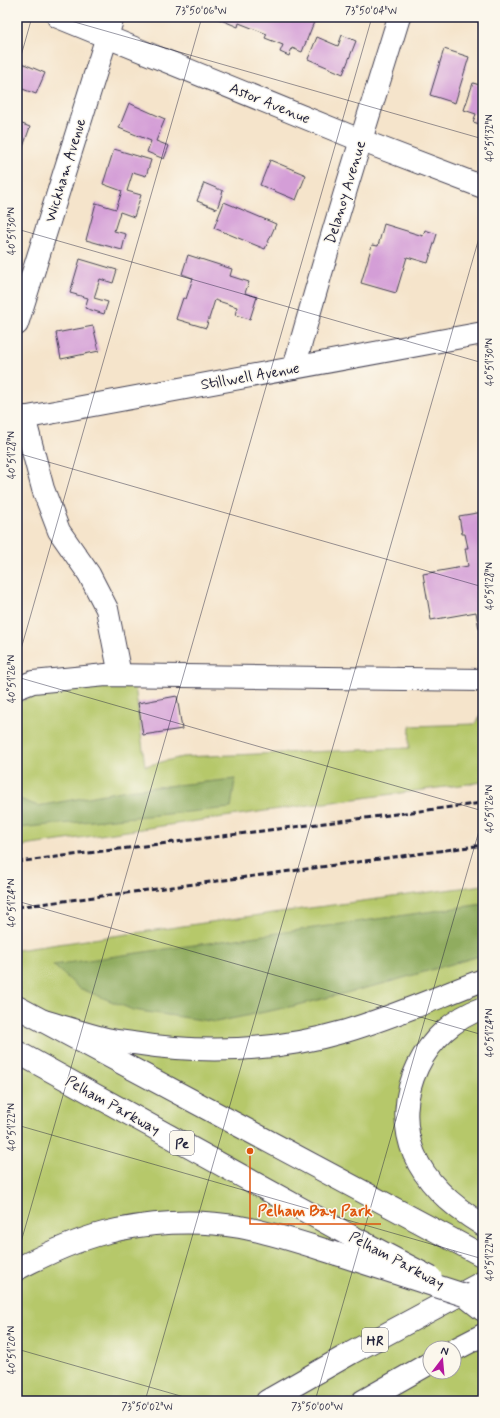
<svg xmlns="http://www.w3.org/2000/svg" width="500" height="1418" font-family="Mynerve,sans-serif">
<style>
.green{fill:#b6c86b;stroke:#6c7553;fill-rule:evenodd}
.forest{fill:#90ac5f;stroke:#59674d}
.building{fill:#d49ed7}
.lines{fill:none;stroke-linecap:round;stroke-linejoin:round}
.minor-casing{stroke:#423f51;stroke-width:24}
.major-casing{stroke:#423f51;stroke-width:24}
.highway-casing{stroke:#423f51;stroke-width:24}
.minor{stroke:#fff;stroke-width:22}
.major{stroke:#fff;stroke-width:22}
.highway{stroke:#fff;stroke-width:22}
.rail{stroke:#22223b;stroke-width:3;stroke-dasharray:6 3;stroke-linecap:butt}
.major-bridge-casing{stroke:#423f51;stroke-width:24;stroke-linecap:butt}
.highway-bridge-casing{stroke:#423f51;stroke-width:24;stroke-linecap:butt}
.major-bridge{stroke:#fff;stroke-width:22}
.highway-bridge{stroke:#fff;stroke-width:22}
.ticks{fill:none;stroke:#22223b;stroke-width:1;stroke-opacity:0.45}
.labels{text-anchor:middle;stroke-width:3;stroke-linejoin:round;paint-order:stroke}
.shield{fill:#fbf7ec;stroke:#636270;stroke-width:1}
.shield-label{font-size:14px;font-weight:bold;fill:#22223b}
.street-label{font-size:15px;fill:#22223b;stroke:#fbf7ec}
.leader{fill:none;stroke:#de560e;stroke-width:1.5}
.callout-dot{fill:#de560e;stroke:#fbf7ec;stroke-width:1.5}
.callout-label{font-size:16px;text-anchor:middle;font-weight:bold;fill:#de560e;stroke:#fbf7ec;stroke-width:3;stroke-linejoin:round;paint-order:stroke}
.neatline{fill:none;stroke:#22223b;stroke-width:1.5}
.ticks-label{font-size:10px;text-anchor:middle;fill:#22223b}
</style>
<rect width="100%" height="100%" fill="#fbf7ec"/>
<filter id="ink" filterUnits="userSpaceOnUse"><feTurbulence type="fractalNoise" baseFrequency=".025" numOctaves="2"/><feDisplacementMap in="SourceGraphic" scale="8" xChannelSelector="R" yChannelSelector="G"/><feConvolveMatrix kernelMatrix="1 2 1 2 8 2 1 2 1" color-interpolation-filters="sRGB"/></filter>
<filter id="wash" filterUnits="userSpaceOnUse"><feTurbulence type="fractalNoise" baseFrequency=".012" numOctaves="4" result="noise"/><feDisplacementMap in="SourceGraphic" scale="16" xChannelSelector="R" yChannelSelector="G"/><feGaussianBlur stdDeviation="0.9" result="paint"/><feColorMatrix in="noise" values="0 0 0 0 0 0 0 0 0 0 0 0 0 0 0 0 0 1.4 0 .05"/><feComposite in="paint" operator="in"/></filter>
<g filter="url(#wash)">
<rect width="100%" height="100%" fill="#f5e4cb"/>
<!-- green -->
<g class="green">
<path d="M135 686 145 766 182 757 409 748 410 726 475 724 483 712V782L272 810 17 847V703C50 686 98 688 135 686Z"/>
<path d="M483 885V1401H17V950L280 912ZM430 1348H454V1372H430Z"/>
</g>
<!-- forest -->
<g class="forest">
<polygon points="235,779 231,808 17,828 17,798 38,806 127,790"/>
<polygon points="483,904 483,955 386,983 294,1006 216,1022 133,1010 79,988 53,965"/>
</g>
<g id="blocks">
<!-- building -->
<g class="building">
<polygon points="214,17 297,17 304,20 305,17 316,17 302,52 292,48 289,56 280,52 283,45 265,38 267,34 239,23 238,27"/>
<polygon points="467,17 483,17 483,22"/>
<polygon points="342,35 356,41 343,74 308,59 317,37 338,46"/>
<polygon points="444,49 469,57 455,103 430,95"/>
<polygon points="17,61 45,73 36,94 17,87"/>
<polygon points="473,83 483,86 483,125 473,122 476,114 464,110"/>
<polygon points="129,103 165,119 156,141 169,146 164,159 147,152 151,141 119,128"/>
<polygon points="17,122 30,127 17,164"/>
<polygon points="114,149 151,160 146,176 133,172 127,191 141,195 134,217 120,212 114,231 126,234 122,250 86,240 96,203 116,209 122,191 103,184"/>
<polygon points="270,160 306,175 296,200 260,185"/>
<polygon points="204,183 223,191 217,209 197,201"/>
<polygon points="224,202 276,224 265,249 214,228"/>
<polygon points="384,224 423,236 425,230 437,234 428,263 407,257 396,293 361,283 372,245 378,246"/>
<polygon points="188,255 232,269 230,276 249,282 245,293 257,297 250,319 235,315 237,307 215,300 206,328 176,319 183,298 186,299 193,278 182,274"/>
<polygon points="80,259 117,270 113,283 100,279 94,298 108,302 104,314 85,308 88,298 70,293"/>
<polygon points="93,326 99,351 61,359 56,333"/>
<polygon points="483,512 483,629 479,629 476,612 431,620 423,574 468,566 465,548 468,548 465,534 462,534 459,516"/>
<polygon points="177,696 182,729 143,735 138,703"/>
</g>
</g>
</g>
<g filter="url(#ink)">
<use href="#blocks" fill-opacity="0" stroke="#423f51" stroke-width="1"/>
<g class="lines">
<!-- minor casing -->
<g class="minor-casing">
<g id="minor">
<polyline points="58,17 360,140 483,187"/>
<polyline points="17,324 113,17"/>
<path d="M294 368C326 250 363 134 399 17"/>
<polyline points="24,417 43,489 59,531 89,574 107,609 120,675"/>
<polyline points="17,419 483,333"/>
<polyline points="17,688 33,682 106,675 483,680"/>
</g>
</g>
<!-- major casing -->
<g class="major-casing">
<g id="major">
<polyline points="17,1007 483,1256"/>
<polyline points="17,1052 347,1234"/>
</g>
</g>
<!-- highway casing -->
<g class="highway-casing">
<g id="highway">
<path d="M483 1008C425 1028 390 1095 414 1154 427 1185 455 1208 483 1225"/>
<path d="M44 1021C65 1027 85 1034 106 1039 114 1041 124 1042 133 1043 203 1054 277 1051 346 1031 393 1017 438 997 483 980"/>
<path d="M17 1269C44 1255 74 1241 104 1233 147 1222 196 1219 240 1227 273 1233 305 1244 337 1254"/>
<polyline points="464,1295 483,1310"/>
<polyline points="454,1350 483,1335"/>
<polyline points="267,1401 351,1353 483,1282"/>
<polyline points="363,1401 430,1363"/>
</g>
</g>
<!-- minor -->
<use href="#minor" class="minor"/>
<!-- major -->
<use href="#major" class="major"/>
<!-- highway -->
<use href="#highway" class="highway"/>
<!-- rail -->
<g class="rail">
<polyline points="17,862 483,803"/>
<polyline points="17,907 195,884 483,845"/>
</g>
<!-- major-bridge casing -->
<g class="major-bridge-casing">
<polyline id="major-bridge" points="347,1234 431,1278"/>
</g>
<!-- highway-bridge casing -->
<g class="highway-bridge-casing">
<polyline id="highway-bridge" points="337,1254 464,1295"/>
</g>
<!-- major-bridge -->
<use href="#major-bridge" class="major-bridge"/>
<!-- highway-bridge -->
<use href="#highway-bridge" class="highway-bridge"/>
</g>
</g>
<!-- ticks -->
<path class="ticks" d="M57 17 483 139M17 70 32 17M17 229 483 363M17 453 483 587M17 663 202 17M17 677 483 811M17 901 483 1035M17 1125 483 1259M17 1256 372 17M17 1349 198 1401M145 1401 483 224M315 1401 483 817"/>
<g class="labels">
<!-- shield labels -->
<g class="shield">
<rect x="170" y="1131" width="24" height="24" rx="3"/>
<rect x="362" y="1328" width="26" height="24" rx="3"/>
</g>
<g class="shield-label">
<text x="182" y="1148">Pe</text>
<text x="375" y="1345">HR</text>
</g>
<!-- street labels -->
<g class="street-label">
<text transform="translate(270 103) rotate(22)" y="5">Astor Avenue</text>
<text transform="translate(65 170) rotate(-73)" y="5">Wickham Avenue</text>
<text transform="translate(345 192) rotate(-73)" y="5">Delanoy Avenue</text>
<text transform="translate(250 376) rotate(-10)" y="5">Stillwell Avenue</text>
<text transform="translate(113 1105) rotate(29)" y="5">Pelham Parkway</text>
<text transform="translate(397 1260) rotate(28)" y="5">Pelham Parkway</text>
</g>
</g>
<!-- callouts -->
<path class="leader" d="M250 1151L250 1224H381"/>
<circle class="callout-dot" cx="250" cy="1151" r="4"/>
<g class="callout-label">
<text x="315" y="1216">Pelham Bay Park</text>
</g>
<!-- margin -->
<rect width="500" height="1418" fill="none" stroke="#fbf7ec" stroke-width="44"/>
<!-- north arrow -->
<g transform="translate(442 1360) rotate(16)"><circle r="19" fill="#fbf7ec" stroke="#a4a2a5"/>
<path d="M0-3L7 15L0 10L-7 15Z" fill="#b5179e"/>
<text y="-6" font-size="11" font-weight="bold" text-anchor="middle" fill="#22223b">N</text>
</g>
<rect x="22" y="22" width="456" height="1374" class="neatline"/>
<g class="ticks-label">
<text x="201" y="14">73°50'06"W</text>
<text x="371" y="14">73°50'04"W</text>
<text transform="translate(489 138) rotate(-90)" y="4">40°51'32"N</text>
<text transform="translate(11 231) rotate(-90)" y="4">40°51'30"N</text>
<text transform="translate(489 362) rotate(-90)" y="4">40°51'30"N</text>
<text transform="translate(11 455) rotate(-90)" y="4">40°51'28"N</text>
<text transform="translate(489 586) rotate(-90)" y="4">40°51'28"N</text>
<text transform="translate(11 679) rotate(-90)" y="4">40°51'26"N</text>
<text transform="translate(489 809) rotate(-90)" y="4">40°51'26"N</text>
<text transform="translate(11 903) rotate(-90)" y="4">40°51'24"N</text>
<text transform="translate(489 1033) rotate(-90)" y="4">40°51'24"N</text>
<text transform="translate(11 1127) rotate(-90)" y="4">40°51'22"N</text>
<text transform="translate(489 1257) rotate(-90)" y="4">40°51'22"N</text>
<text transform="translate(11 1350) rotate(-90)" y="4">40°51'20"N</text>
<text x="147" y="1410">73°50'02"W</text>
<text x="317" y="1410">73°50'00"W</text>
</g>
</svg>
